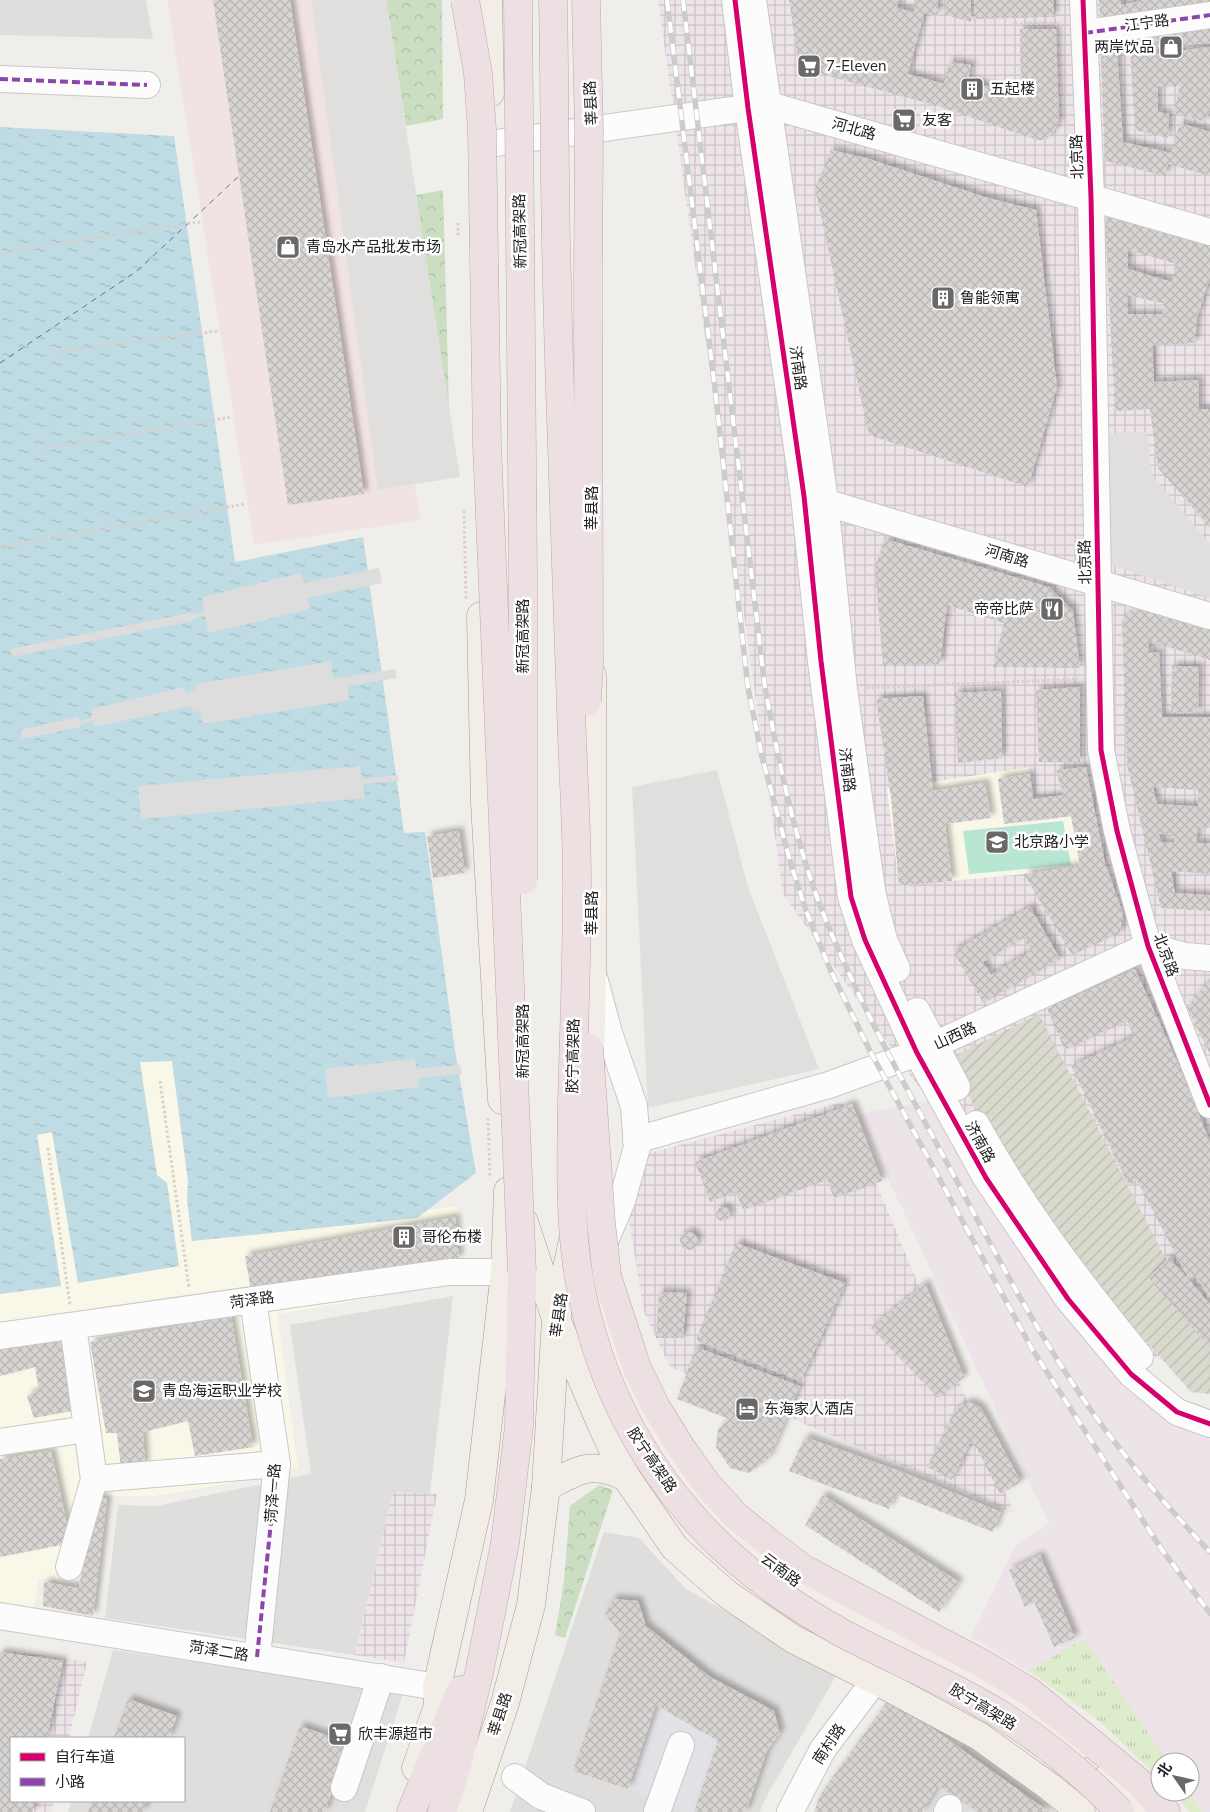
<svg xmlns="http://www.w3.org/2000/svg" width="1210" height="1812" font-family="'Nunito Sans','Noto Sans SC',sans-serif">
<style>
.residential{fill:#dfdedc}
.commercial{fill:#f1e3e1}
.industrial{fill:url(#industrial-grid)}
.education{fill:#f8f7e8}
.railway{fill:#ede4e9}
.construction{fill:url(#construction-furrows)}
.grass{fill:url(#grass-tufts)}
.forest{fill:url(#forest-crowns)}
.pitch{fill:#b7e6d2}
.parking{fill:#e0dfde}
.plaza{fill:#e2e1e5}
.water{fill:url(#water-ripples)}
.pier{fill:#dedddd}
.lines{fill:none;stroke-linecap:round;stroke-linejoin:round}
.ferry{stroke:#4a7aab;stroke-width:1;stroke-dasharray:6 5;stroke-linecap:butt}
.building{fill:url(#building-cross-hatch);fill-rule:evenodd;filter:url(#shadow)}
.minor-casing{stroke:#c9c8c7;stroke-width:28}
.major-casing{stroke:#a79c86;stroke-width:29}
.highway-casing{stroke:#c5a2ac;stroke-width:29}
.path{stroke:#dccecd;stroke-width:3;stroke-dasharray:2.5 2.5;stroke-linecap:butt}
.minor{stroke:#fdfcfc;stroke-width:26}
.major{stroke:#f3ede7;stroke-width:28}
.highway{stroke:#ece0e2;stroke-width:28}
.rail-casing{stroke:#ccc;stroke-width:5.5}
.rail{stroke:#fff;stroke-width:4;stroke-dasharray:11;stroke-linecap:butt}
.highway-bridge-casing{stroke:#c5a2ac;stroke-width:29;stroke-linecap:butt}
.highway-bridge{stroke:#ece0e2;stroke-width:28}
.quiet{stroke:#8e44ad;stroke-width:4;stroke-dasharray:8 4;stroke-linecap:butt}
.cycleway-casing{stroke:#fff;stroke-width:8}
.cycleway{stroke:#d6006c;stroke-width:5}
.labels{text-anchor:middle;stroke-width:5;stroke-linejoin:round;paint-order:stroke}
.street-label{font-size:15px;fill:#222;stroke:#fff}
.poi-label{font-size:15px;fill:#222;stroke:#fff;text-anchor:start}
</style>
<defs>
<pattern id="industrial-grid" width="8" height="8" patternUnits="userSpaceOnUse" patternTransform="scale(1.25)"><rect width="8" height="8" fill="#ede4e9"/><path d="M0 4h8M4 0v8" fill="none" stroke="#cbc3c8"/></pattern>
<pattern id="construction-furrows" width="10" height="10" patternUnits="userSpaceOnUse" patternTransform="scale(1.25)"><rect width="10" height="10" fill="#d9d9cd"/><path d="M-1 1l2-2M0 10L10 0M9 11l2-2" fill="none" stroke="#babab0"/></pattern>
<pattern id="grass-tufts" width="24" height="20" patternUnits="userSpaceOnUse" patternTransform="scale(1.25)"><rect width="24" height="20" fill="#ddeccb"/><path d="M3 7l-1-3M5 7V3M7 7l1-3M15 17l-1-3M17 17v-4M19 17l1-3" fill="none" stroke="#bdcaae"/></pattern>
<pattern id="forest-crowns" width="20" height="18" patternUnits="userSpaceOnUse" patternTransform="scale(1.25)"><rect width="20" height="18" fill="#cbdec1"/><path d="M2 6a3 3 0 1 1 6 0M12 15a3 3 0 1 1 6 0" fill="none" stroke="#aebea6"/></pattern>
<pattern id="water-ripples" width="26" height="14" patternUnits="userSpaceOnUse" patternTransform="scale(1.25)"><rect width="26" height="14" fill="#bfdbe3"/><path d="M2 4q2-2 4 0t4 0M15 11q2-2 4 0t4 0" fill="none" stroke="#a4bcc2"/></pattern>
<pattern id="building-cross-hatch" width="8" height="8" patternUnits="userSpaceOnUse" patternTransform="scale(1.25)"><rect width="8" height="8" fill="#d7d4d2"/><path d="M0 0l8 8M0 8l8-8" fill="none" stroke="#b8b6b4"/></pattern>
<filter id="shadow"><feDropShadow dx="4.5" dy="-4.5" stdDeviation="2.5" flood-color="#0004"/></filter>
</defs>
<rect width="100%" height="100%" fill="#f0eeeb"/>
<!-- residential -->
<g class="residential">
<polygon points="0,0 146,0 153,39 0,35"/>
<polygon points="453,1296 430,1494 393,1492 355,1655 105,1618 118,1505 156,1506 311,1474 290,1325"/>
<polygon points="604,1532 639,1538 686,1589 837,1674 765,1799 760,1812 510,1812"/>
<polygon points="113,1650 362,1686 322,1812 68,1812 71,1801 184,1801 184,1738 88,1738"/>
<polygon points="968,1737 1071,1812 917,1812"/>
</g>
<!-- commercial -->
<polygon class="commercial" points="167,0 333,0 421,520 254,545"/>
<!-- industrial -->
<g class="industrial">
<polygon points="658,0 1210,0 1210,1388 1077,1312 783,894"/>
<polygon points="842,1102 1014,1513 670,1367 644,1312 619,1161"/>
<polygon points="393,1492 437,1494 404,1663 355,1655"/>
<polygon points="0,1649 87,1662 69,1738 11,1738 11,1801 54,1801 52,1812 0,1812"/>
</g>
<!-- education -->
<g class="education">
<polygon points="1029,767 1035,821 1095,813 1105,863 1024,874 899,886 887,789"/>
<polygon points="172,1061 188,1181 187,1199 192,1241 458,1206 459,1280 443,1286 277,1314 298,1467 275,1475 157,1496 89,1496 75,1582 39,1579 34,1610 0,1606 0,1294 61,1286 37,1135 52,1132 78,1283 167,1183 157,1175 139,1062"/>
</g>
<!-- railway -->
<polygon class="railway" points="932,1100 1055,1292 1210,1428 1210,1812 1193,1812 1174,1792 1190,1792 1190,1762 1160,1762 1044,1681 971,1637 1016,1544 1049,1524 858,1114"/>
<!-- construction -->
<polygon class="construction" points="1039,1014 1210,1345 1210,1394 1191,1392 1077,1263 999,1157 950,1058"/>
<!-- grass -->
<g class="grass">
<polygon points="1084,1639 1168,1762 1160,1762 1160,1779 1096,1718 1051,1687 1030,1670"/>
<polygon points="1172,1792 1189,1792 1202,1812 1190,1812"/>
</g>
<!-- forest -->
<g class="forest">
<polygon points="386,0 442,0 443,119 406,126"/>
<polygon points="443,190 449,408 416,195"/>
<polygon points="599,1485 613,1490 565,1638 555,1635 564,1581 570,1506"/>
</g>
<!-- pitch -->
<polygon class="pitch" points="1063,821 1071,865 969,874 963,831"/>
<!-- parking -->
<g class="parking">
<polygon points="311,0 386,0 460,477 378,490"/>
<polygon points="1147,432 1152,476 1210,544 1210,598 1105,563 1102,434"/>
<polygon points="717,770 748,887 819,1069 648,1108 632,787"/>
<polygon points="362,1686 404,1690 365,1812 322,1812"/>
</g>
<!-- plaza -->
<polygon class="plaza" points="656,1705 718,1741 694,1812 680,1812 628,1789"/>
<!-- water -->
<polygon class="water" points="0,127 174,136 235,562 363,537 404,833 425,832 455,1050 476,1173 417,1218 192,1241 187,1199 188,1181 172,1061 140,1062 157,1175 167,1183 179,1266 78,1283 52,1132 37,1135 61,1286 0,1294"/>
<!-- pier -->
<g class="pier">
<polygon points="379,568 382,583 307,598 310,609 208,633 205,616 192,619 192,621 12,657 10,649 190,613 191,615 204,612 202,597 301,573 304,583"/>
<polygon points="331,661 333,679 395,669 397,678 348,686 349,700 203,724 200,711 193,712 191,706 95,727 93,721 80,724 80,727 22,739 20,730 78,717 79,721 92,718 91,709 184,687 186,693 196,691 196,684"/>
<polygon points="360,766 362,779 398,775 399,781 363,784 365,798 141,819 138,786"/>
<polygon points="415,1059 416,1069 460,1065 462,1074 418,1078 419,1087 328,1098 325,1069"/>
</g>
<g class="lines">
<!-- ferry -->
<polyline class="ferry" points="0,363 137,271 239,176"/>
</g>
<!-- building -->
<g class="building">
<polygon points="213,0 290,0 364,494 288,505"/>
<polygon points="789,0 899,0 897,8 914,12 916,0 938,0 938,15 917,12 924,14 908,74 944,84 949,62 971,65 968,81 1021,94 1020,29 1056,29 1059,122 1053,133 1044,140 1037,140 938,106 799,68"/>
<polygon points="947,0 971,0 971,22 945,15"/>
<polygon points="974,0 1053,0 1054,17 974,19"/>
<polygon points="1099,0 1121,0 1121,5 1140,1 1141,10 1141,0 1210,0 1210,9 1100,22"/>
<polygon points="1210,19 1210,42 1156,49 1157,54 1208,47 1210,48 1210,107 1206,122 1173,113 1180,86 1158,87 1158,112 1169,114 1168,138 1135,130 1130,47 1117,49 1123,142 1171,153 1180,123 1210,132 1210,176 1168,164 1165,176 1105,161 1100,34"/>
<polygon points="831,150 866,158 988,198 1036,210 1057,387 1028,487 869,435 815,189"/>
<path d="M1113 213 1210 241V277L1197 318 1195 343 1152 346 1154 382 1199 380V409H1210V528L1158 468 1150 409 1115 411 1105 220ZM1128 250 1177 264 1172 282 1128 269ZM1127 295 1165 304 1162 314H1128Z"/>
<polygon points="885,539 1049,587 1073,611 1080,668 993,667 1004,623 947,605 940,664 883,666 875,567"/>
<path d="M1136 606 1210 630V660L1149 641 1148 653 1159 652 1162 717H1210V828L1198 827 1196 843H1210V874L1171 871 1175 893 1210 895V911L1161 908 1127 765 1122 620ZM1153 787 1198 790V806L1157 804ZM1159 834 1175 835 1174 843 1161 842Z"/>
<polygon points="1172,666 1199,667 1198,713 1171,712"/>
<polygon points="1080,687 1080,762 1039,762 1036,690"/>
<polygon points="1001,691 1002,758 958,763 954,693"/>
<polygon points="923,696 933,791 985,783 991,818 945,824 952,881 899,886 891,797 876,699"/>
<polygon points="1086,767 1105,863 1123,914 1120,933 1072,955 1024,874 1080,866 1071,816 1004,824 998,779 1030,774 1033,799 1063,795 1056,770"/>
<polygon points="459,831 465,873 433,878 427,836"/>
<path d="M1030 907 1060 959 983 1003 953 951ZM1023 938 1031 951 991 975 983 962Z"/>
<polygon points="1135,969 1180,1068 1210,1142 1210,1296 1208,1297 1197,1276 1189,1280 1210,1304 1210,1348 1149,1278 1169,1257 1189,1280 1137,1181 1129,1186 1071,1066 1134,1037 1127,1021 1065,1050 1047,1009"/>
<polygon points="1210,980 1210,1054 1187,1007"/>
<polygon points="852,1104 882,1181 834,1198 827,1180 743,1210 736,1192 710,1202 695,1162"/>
<circle cx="723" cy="1214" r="7"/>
<polygon points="455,1217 459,1259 251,1291 245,1256"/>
<circle cx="689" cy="1241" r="9"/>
<polygon points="736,1243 845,1283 801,1381 696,1340"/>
<polygon points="925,1283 964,1377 938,1398 871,1328"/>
<polygon points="659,1292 687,1293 683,1338 656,1338"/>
<polygon points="231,1316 253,1447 195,1456 188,1421 143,1432 145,1466 121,1468 117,1433 106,1433 90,1342"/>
<polygon points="59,1334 71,1411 34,1418 27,1396 39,1390 35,1367 0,1376 0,1342"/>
<polygon points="696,1347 800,1386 769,1458 749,1473 730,1468 716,1447 718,1430 729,1419 677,1399"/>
<polygon points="970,1402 981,1408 1021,1482 1000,1494 972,1439 952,1480 927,1467 953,1414 961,1405"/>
<polygon points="805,1437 905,1473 1001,1512 993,1532 896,1494 889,1509 789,1471"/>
<polygon points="51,1451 71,1543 0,1557 0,1459"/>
<polygon points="823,1495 959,1582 939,1612 805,1525"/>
<polygon points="94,1496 107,1499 93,1616 43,1606 44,1582 79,1588"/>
<polygon points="1040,1555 1075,1638 1054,1647 1034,1602 1025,1607 1009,1570"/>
<polygon points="613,1599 638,1601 646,1626 710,1677 774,1711 780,1733 767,1751 746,1812 694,1812 718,1741 656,1705 628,1789 573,1771 620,1633 605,1614"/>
<polygon points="0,1652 63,1661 47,1738 11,1738 11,1801 35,1801 33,1812 0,1812"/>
<polygon points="890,1698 1049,1812 975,1812 976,1811 938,1786 922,1812 814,1812 820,1795"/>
<polygon points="128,1699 177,1716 169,1738 114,1738"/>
<polygon points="300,1726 349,1743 325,1812 270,1812"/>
<polygon points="92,1801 147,1801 143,1812 88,1812"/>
</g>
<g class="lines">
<!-- minor casing -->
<g class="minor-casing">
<g id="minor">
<polyline points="735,0 748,108 804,496 821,661 851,897 865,940 917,1053 986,1178 1068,1299 1131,1374 1177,1412 1210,1424"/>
<polyline points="753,0 825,501 844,689 867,855 873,896 884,940 897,969"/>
<polyline points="1083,0 1091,197 1101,750 1117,831 1148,946 1210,1105"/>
<polyline points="1085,33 1210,15"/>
<polyline points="0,79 147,85"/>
<polyline points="490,144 769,105 1210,232"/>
<polyline points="810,498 1210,616"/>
<polyline points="595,981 609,1033 634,1106 637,1147 622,1201 605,1241 603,1253"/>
<polyline points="917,1011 957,1087"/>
<path d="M976 1124C1022 1208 1080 1283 1140 1357"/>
<polyline points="636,1140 829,1085 917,1053 1148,946 1185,956 1210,958"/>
<polyline points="253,1300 277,1464 257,1657"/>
<polyline points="0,1336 449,1272 505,1272"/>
<polyline points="0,1442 87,1429"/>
<polyline points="94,1479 277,1464"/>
<polyline points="69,1567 94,1479 73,1326"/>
<polyline points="0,1616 437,1687"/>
<polyline points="515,1777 541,1796 582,1812"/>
<polyline points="344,1788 381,1677"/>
<polyline points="657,1812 681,1745"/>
<polyline points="790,1812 823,1749 888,1663"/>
<polyline points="947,1812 949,1808"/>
</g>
</g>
<!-- major casing -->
<g class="major-casing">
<g id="major">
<polyline points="488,0 490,93"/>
<polyline points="481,616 485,803 502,1100"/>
<polyline points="590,1073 592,971 592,676"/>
<polyline points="524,1222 556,1319 603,1428 626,1477 675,1548 727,1594 793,1639 875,1680 979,1736 1050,1787 1081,1812"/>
<polyline points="597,1284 614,1349 641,1417 686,1485 734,1533 787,1576 831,1605 977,1682 1025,1711 1073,1751"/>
<path d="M546 1487C579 1470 589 1460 626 1477"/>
<polyline points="416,1768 438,1706 437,1687 479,1500 505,1272 508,1191"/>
<polyline points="1105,1780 1138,1812"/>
<polyline points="468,1812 505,1703 531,1605 546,1487 556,1319 573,1240"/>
</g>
</g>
<!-- highway casing -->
<g class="highway-casing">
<g id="highway">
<polyline points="607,1276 637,1368 656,1407 682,1449 707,1484 736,1516 768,1542 804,1569 983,1664 1030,1692 1139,1782 1166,1812"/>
<polyline points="411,1812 461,1690"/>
<polyline points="442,1812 457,1765 479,1673 505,1543 519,1426 522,1271"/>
</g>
</g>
<!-- path -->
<g class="path">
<polyline points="1015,24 1053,23 1062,26"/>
<polyline points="458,223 458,236"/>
<polyline points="0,253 200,222"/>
<polyline points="56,352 218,331"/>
<polyline points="45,448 231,417"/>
<polyline points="464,511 466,600"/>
<polyline points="0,547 245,504"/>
<polyline points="867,688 1078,679"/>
<polyline points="160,1081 189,1288"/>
<polyline points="488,1118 490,1177"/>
<polyline points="48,1148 70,1305"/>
</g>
<!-- minor -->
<use href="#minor" class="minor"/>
<!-- major -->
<use href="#major" class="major"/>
<!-- highway -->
<use href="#highway" class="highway"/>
<!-- rail casing -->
<g class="rail-casing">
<g id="rail">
<polyline points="667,0 715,389 748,688 762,757 792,868 807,913 830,969 870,1051 1032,1349 1162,1550 1210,1613"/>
<path d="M683 0 765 688C779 763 794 837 821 908 857 1000 906 1087 953 1174 1001 1264 1050 1358 1113 1440 1143 1479 1176 1516 1210 1552"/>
</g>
</g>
<!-- rail -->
<use href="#rail" class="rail"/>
<!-- highway-bridge casing -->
<g class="highway-bridge-casing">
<g id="highway-bridge">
<polyline points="465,0 478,73 482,130 487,445 522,1271"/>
<polyline points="518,0 523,574 523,880"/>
<path d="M553 0C555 94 554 187 557 281 558 336 560 392 562 447 566 544 569 641 572 738 574 787 577 835 577 884 577 957 574 1029 572 1102 571 1164 569 1228 581 1289 597 1368 630 1441 681 1503 725 1558 781 1599 842 1633 885 1656 930 1675 972 1698 1027 1728 1077 1767 1120 1812"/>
<polyline points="586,0 589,130 588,280 589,662 587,701"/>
<polyline points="589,1048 601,1222 607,1276"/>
</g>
</g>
<!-- highway-bridge -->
<use href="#highway-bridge" class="highway-bridge"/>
<!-- quiet -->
<g class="quiet">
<polyline points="1085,33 1210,15"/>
<polyline points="0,79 147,85"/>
<polyline points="257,1657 277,1464"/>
</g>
<!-- cycleway casing -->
<g class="cycleway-casing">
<g id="cycleway">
<polyline points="735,0 748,108 804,496 821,661 851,897 865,940 917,1053 986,1178 1068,1299 1131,1374 1177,1412 1210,1424"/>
<polyline points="1083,0 1091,197 1101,750 1117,831 1148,946 1210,1105"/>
</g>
</g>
<!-- cycleway -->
<use href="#cycleway" class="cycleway"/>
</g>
<!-- icons -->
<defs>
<g id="shop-square" transform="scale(1.25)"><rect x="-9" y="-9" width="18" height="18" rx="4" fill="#6a6968" stroke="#fff"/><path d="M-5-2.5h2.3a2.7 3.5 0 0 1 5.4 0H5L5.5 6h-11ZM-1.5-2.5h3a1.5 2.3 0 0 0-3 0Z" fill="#fff"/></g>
<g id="supermarket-square" transform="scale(1.25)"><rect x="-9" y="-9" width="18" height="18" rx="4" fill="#6a6968" stroke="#fff"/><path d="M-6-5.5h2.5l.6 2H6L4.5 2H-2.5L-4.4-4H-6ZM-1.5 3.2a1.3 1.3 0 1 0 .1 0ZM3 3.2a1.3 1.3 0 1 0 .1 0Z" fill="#fff"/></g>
<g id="building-square" transform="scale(1.25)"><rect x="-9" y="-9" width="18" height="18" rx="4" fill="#6a6968" stroke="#fff"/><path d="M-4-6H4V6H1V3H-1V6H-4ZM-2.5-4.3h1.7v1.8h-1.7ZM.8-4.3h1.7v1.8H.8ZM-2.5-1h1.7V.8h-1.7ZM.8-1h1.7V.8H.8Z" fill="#fff"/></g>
<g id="restaurant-square" transform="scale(1.25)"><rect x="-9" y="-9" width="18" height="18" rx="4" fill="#6a6968" stroke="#fff"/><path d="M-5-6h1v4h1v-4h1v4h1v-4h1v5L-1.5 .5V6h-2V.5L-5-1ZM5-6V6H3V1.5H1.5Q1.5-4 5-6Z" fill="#fff"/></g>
<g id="school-square" transform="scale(1.25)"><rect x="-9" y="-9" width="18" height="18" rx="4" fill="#6a6968" stroke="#fff"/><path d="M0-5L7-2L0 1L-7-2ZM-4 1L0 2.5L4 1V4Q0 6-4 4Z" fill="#fff"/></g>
<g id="hotel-square" transform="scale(1.25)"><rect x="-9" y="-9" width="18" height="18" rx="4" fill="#6a6968" stroke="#fff"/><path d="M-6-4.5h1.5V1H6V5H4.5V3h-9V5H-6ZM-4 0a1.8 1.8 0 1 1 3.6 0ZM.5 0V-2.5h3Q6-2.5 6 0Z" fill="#fff"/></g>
</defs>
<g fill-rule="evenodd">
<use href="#shop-square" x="1171" y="47"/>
<use href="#supermarket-square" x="809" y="66"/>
<use href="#building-square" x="972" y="89"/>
<use href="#supermarket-square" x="904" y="120"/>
<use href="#shop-square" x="288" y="247"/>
<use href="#building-square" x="943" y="298"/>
<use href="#restaurant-square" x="1052" y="609"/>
<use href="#school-square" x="997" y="842"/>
<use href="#building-square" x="404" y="1237"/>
<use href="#school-square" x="144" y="1391"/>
<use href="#hotel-square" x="747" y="1409"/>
<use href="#supermarket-square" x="340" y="1734"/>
</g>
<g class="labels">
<!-- street labels -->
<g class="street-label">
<text transform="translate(1147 23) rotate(-8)" y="5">江宁路</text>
<text transform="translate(591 103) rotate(-93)" y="5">莘县路</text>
<text transform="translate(854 129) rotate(16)" y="5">河北路</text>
<text transform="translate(1077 157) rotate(-92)" y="5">北京路</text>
<text transform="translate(520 231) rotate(-91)" y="5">新冠高架路</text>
<text transform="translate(798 368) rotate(82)" y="5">济南路</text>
<text transform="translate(592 508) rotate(-90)" y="5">莘县路</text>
<text transform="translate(1007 556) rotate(17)" y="5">河南路</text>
<text transform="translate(1085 562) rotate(-91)" y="5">北京路</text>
<text transform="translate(523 636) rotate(-90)" y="5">新冠高架路</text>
<text transform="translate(847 770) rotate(83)" y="5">济南路</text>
<text transform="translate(592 913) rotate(-90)" y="5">莘县路</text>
<text transform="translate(1166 955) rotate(70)" y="5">北京路</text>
<text transform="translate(955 1036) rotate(-25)" y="5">山西路</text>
<text transform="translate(523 1041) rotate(-90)" y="5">新冠高架路</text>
<text transform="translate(573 1056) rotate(-89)" y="5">胶宁高架路</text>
<text transform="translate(980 1142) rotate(61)" y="5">济南路</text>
<text transform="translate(252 1300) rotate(-8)" y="5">菏泽路</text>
<text transform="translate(559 1315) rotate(-82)" y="5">莘县路</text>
<text transform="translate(652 1460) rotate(56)" y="5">胶宁高架路</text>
<text transform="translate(273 1493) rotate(-86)" y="5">菏泽一路</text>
<text transform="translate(781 1570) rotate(37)" y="5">云南路</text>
<text transform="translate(219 1651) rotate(9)" y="5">菏泽二路</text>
<text transform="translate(983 1707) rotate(31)" y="5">胶宁高架路</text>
<text transform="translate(500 1714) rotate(-72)" y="5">莘县路</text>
<text transform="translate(829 1744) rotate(-56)" y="5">南村路</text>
</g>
<!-- poi labels -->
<g class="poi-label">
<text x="1154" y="52" text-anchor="end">两岸饮品</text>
<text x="826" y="71">7-Eleven</text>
<text x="990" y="94">五起楼</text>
<text x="922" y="125">友客</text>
<text x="306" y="252">青岛水产品批发市场</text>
<text x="960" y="303">鲁能领寓</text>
<text x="1034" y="614" text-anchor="end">帝帝比萨</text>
<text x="1014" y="847">北京路小学</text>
<text x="422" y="1242">哥伦布楼</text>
<text x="162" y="1396">青岛海运职业学校</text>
<text x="764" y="1414">东海家人酒店</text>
<text x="358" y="1739">欣丰源超市</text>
</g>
</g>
<!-- legend -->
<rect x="10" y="1737" width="175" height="65" fill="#ffffff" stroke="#a7a7a7"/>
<rect x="20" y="1753" width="25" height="8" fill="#d6006c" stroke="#a7a7a7"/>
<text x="55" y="1762" font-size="15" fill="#222222">自行车道</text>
<rect x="20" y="1778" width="25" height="8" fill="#8e44ad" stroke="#a7a7a7"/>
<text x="55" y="1787" font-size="15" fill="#222222">小路</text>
<!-- north arrow -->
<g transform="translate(1175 1777) rotate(304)"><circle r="24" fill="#ffffff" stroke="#a7a7a7"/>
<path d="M0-4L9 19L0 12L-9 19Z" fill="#6a6968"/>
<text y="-8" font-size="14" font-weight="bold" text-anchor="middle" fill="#222222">北</text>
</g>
</svg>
